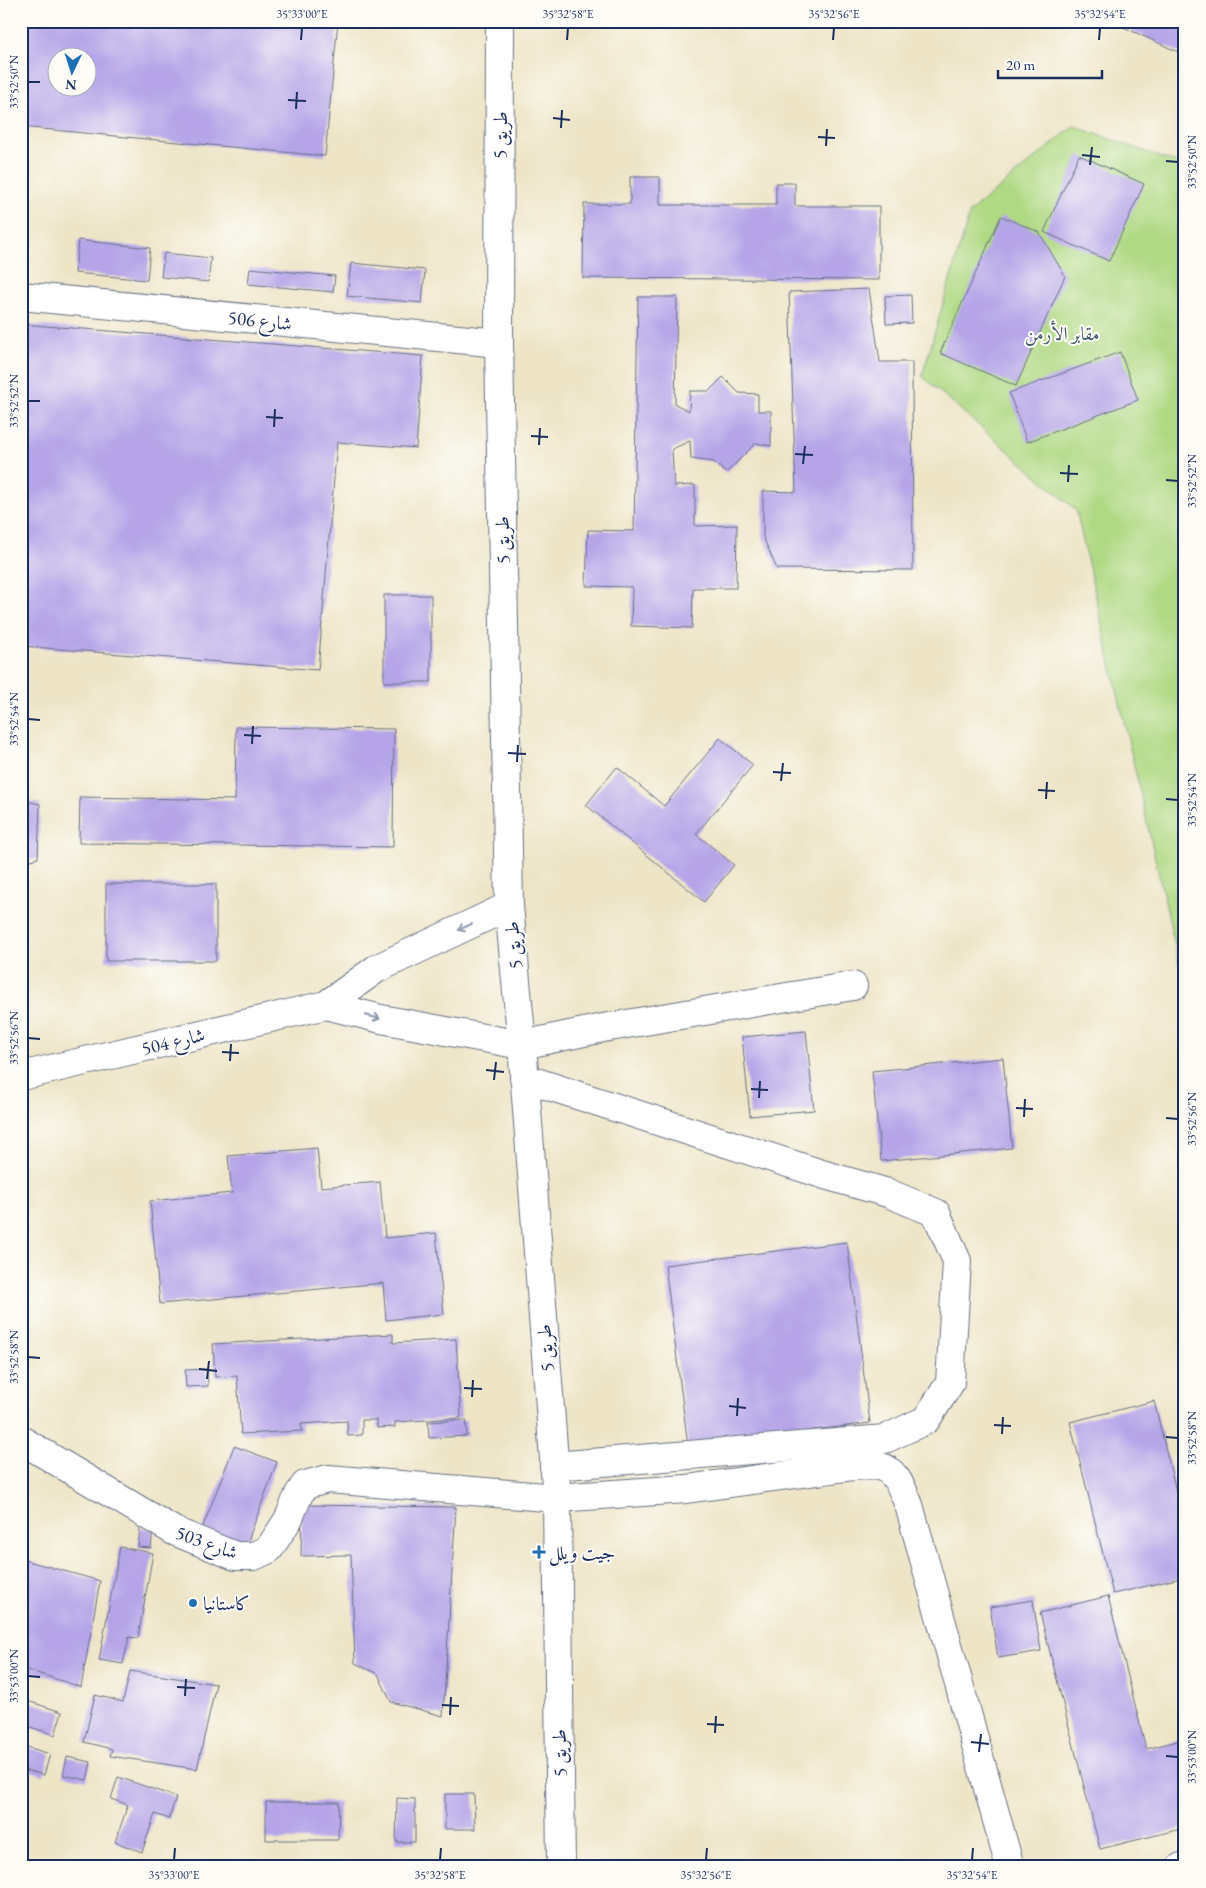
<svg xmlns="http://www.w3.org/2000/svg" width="1206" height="1888" font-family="'EB Garamond',Amiri,serif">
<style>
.green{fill:#b0d984;stroke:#668471}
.building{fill:#b5a4e8;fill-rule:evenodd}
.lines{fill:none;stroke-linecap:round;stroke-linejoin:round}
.minor-casing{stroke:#656f83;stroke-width:30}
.major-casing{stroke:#656f83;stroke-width:30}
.minor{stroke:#fff;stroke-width:28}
.major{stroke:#fff;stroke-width:28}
.oneway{stroke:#8d97ae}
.ticks{fill:none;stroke:#1b2f5e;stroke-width:2}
.poi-dot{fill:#1f6fb2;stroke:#fdfcf7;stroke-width:2}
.labels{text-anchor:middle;stroke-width:4;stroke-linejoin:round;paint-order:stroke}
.street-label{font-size:19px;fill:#1b2f5e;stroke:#fdfcf7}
.park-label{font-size:19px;fill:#405a68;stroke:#fdfcf7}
.poi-label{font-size:19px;fill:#1b2f5e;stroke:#fdfcf7;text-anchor:start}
.neatline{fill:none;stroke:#1b2f5e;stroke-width:2}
.ticks-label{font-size:12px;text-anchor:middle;fill:#1b2f5e}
</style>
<rect width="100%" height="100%" fill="#fdfcf7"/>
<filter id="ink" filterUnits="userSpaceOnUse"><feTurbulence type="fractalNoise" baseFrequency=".02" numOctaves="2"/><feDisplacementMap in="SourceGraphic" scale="10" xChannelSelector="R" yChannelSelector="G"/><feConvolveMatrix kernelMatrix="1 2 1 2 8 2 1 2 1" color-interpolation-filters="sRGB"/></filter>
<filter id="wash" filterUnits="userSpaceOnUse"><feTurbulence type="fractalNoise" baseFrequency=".0096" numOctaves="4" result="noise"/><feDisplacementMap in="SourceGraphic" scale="20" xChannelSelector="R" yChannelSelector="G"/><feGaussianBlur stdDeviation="1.12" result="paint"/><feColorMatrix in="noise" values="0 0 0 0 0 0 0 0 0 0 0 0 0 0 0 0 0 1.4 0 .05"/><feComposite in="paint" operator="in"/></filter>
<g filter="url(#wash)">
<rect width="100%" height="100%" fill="#eee5c7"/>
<!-- green -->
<polygon class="green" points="1074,126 1185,166 1185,990 1076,510 922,376 970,212"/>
<g id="blocks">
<!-- building -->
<g class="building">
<path d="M21 21H338L325 156 21 127ZM58 58H88V88H58Z"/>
<polygon points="1110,21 1185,21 1185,55"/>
<polygon points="1079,155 1144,184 1109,261 1044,232"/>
<polygon points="630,177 660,177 660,205 776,205 776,183 795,183 795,206 879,206 879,280 583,278 584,204 630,204"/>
<polygon points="1001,216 1039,232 1065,276 1016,386 940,353"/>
<polygon points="78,240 150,248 147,280 75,273"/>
<polygon points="164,253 211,258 208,282 161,277"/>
<polygon points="351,263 425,270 422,303 347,296"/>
<polygon points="250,268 335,276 333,292 248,284"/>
<polygon points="869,289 880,362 912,362 913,570 777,569 763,537 763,491 796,492 789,292"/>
<polygon points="911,295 912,323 886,324 885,296"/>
<polygon points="638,297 677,297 675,404 689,411 690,391 709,391 723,377 739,393 758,394 758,411 771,411 771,446 756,443 726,473 714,462 691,459 690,441 672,449 674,486 695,485 695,526 737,525 736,588 693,588 692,628 631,626 632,587 586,586 588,530 634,531"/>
<polygon points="21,324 423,356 416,448 337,442 318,670 21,646"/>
<polygon points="1120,352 1138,400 1027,442 1009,393"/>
<rect x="384" y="595" width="47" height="87"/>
<polygon points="236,727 394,729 393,847 79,843 80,797 235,800"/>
<polygon points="720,738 753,765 696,834 734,865 704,902 586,805 617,767 664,806"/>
<polygon points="21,800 40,804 38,858 21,863"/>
<rect x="106" y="884" width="110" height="77"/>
<polygon points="806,1031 814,1110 750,1116 742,1037"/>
<polygon points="1003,1058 1012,1148 881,1161 872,1071"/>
<polygon points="317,1148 321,1187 380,1182 385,1238 436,1233 444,1314 386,1320 383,1283 160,1304 150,1201 232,1193 228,1156"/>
<polygon points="847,1242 870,1423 688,1446 665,1265"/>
<polygon points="393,1334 393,1343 456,1339 461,1418 395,1422 395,1427 377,1428 377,1420 362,1420 362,1435 348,1436 347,1421 301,1424 302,1431 241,1434 237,1376 215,1377 213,1344"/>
<polygon points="207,1369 208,1386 186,1387 185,1370"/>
<polygon points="1154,1401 1185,1528 1185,1577 1113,1594 1070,1422"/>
<polygon points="466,1420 467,1436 429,1438 428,1422"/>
<polygon points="234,1446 277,1462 246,1546 202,1529"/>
<polygon points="302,1505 456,1507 443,1716 391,1702 378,1674 355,1663 351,1555 301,1556"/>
<polygon points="140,1528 153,1529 151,1548 138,1547"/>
<polygon points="120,1547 153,1553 138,1638 129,1637 123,1664 99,1660"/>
<polygon points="21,1559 100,1581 81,1687 21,1668"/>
<polygon points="1108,1596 1146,1749 1185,1739 1185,1828 1100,1849 1040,1613"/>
<polygon points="1033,1600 1041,1651 998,1658 990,1607"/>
<polygon points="130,1671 216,1684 197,1769 110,1756 112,1749 84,1742 95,1695 123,1702"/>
<polygon points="21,1699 62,1712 55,1735 21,1724"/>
<polygon points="21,1745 50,1754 44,1775 21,1769"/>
<polygon points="67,1757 91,1762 87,1780 63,1775"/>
<polygon points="118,1777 176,1797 169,1819 155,1814 142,1852 115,1842 128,1805 111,1799"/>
<polygon points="445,1794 474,1794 475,1829 445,1829"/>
<polygon points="397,1798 415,1799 415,1842 396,1842"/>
<polygon points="266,1802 339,1802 338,1840 266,1840"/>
</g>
</g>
</g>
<g filter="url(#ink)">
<use href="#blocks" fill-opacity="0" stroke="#656f83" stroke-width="1"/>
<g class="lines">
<!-- minor casing -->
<g class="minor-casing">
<g id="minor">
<polyline points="21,296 499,343"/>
<polyline points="326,1005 381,1019 522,1045 603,1028 853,986"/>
<polyline points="21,1076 326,1005 376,969 509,906"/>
<polyline points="524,1078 825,1175 888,1193 936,1213 957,1261 950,1383 926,1420 885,1439 554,1466"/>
<path d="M21 1440 174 1531 235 1556H254L269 1549 288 1520 299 1494 305 1485 328 1479 557 1498 686 1489 854 1466C861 1466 871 1464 878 1466 896 1469 903 1491 909 1505L1010 1867"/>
<polyline points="1181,1867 1185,1866"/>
</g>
</g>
<!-- major casing -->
<g class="major-casing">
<polyline id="major" points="500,21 499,343 509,906 522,1045 557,1498 561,1867"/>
</g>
<!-- minor -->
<use href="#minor" class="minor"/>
<!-- major -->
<use href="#major" class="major"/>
</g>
<!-- one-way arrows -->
<defs><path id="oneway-shaft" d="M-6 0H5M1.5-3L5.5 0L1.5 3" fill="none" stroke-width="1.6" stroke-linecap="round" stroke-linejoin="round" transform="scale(1.25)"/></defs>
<g class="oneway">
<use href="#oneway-shaft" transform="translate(465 927) rotate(155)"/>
<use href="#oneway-shaft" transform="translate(373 1017) rotate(14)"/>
</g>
</g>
<!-- ticks -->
<path class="ticks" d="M301 40 302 28M567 40 568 28M833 40 834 28M1099 40 1100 28M28 82H40M288 100 306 101M296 109 297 92M553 118 570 120M561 128 562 110M818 137 835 138M826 146 827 129M1082 155 1100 157M1166 161 1178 162M1090 165 1092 147M28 401H40M266 417 283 418M274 427 275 409M531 436 548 437M539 445 540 428M795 454 813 455M803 464 805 446M1060 473 1078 474M1166 480 1178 481M1068 482 1069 465M28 719 40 720M244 735 261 736M252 744 253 726M508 753 526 754M517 762 518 745M773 772 791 773M781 781 783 763M1038 790 1055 791M1046 799 1047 782M1166 799 1178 800M28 1038 40 1039M222 1052 239 1053M230 1061 231 1044M486 1070 504 1072M494 1080 496 1062M751 1089 768 1090M759 1098 760 1081M1016 1108 1033 1109M1024 1117 1025 1099M1166 1118 1178 1119M28 1357 40 1358M199 1369 217 1371M207 1379 209 1361M464 1388 482 1389M472 1397 473 1380M729 1406 746 1408M737 1416 738 1398M994 1425 1011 1426M1002 1434 1003 1417M1166 1437 1178 1438M28 1676 40 1677M177 1687 195 1688M185 1696 186 1679M442 1705 459 1706M450 1715 451 1697M707 1724 724 1725M715 1733 716 1716M971 1742 989 1744M979 1752 981 1734M1166 1756 1178 1757M174 1860 175 1848M440 1860 441 1848M706 1860 707 1848M972 1860 973 1848"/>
<!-- markers -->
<g class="poi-dot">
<path d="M536.5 1544.5h5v5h5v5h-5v5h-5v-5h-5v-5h5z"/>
<circle cx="193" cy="1603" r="5"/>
</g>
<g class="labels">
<!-- street labels -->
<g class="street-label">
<text transform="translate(500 135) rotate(-90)" y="7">طريق 5</text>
<text transform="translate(260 320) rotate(6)" y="7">شارع 506</text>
<text transform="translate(502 540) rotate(-91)" y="7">طريق 5</text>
<text transform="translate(513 945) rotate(-95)" y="7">طريق 5</text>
<text transform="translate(173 1041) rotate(-13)" y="7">شارع 504</text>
<text transform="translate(545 1348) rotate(-94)" y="7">طريق 5</text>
<text transform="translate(207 1542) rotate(20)" y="7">شارع 503</text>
<text transform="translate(559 1753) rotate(-91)" y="7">طريق 5</text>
</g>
<!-- park labels -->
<g class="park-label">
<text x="1062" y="340">مقابر الأرمن</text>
</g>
<!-- poi labels -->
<g class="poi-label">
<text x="549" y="1559">جيت ويلل</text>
<text x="203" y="1610">كاستانيا</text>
</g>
</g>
<!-- margin -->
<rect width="1206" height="1888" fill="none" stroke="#fdfcf7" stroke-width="55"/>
<!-- north arrow -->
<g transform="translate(72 72) rotate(184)"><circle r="24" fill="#fdfcf7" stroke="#a3aaba"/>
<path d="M0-4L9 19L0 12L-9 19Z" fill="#1f6fb2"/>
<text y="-8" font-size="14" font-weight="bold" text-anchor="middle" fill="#1b2f5e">N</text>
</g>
<!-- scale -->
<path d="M998 70v8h104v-8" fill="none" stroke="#1b2f5e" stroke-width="2.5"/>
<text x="1006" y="70" font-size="15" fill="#1b2f5e" stroke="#fdfcf7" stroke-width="4" paint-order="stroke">20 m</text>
<rect x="28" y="28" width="1150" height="1832" class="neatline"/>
<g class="ticks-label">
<text x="302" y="18">35°33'00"E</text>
<text x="568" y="18">35°32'58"E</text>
<text x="834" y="18">35°32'56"E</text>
<text x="1100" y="18">35°32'54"E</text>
<text transform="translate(14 82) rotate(-90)" y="4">33°52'50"N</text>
<text transform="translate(1192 162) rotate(-90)" y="4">33°52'50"N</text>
<text transform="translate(14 401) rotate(-90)" y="4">33°52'52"N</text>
<text transform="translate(1192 481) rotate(-90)" y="4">33°52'52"N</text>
<text transform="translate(14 719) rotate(-90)" y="4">33°52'54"N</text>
<text transform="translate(1192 800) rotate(-90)" y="4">33°52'54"N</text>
<text transform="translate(14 1038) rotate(-90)" y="4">33°52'56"N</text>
<text transform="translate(1192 1119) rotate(-90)" y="4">33°52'56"N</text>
<text transform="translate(14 1357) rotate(-90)" y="4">33°52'58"N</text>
<text transform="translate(1192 1438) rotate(-90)" y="4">33°52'58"N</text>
<text transform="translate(14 1676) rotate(-90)" y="4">33°53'00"N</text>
<text transform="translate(1192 1757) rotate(-90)" y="4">33°53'00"N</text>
<text x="174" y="1879">35°33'00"E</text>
<text x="440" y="1879">35°32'58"E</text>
<text x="706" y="1879">35°32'56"E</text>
<text x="972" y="1879">35°32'54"E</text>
</g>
</svg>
